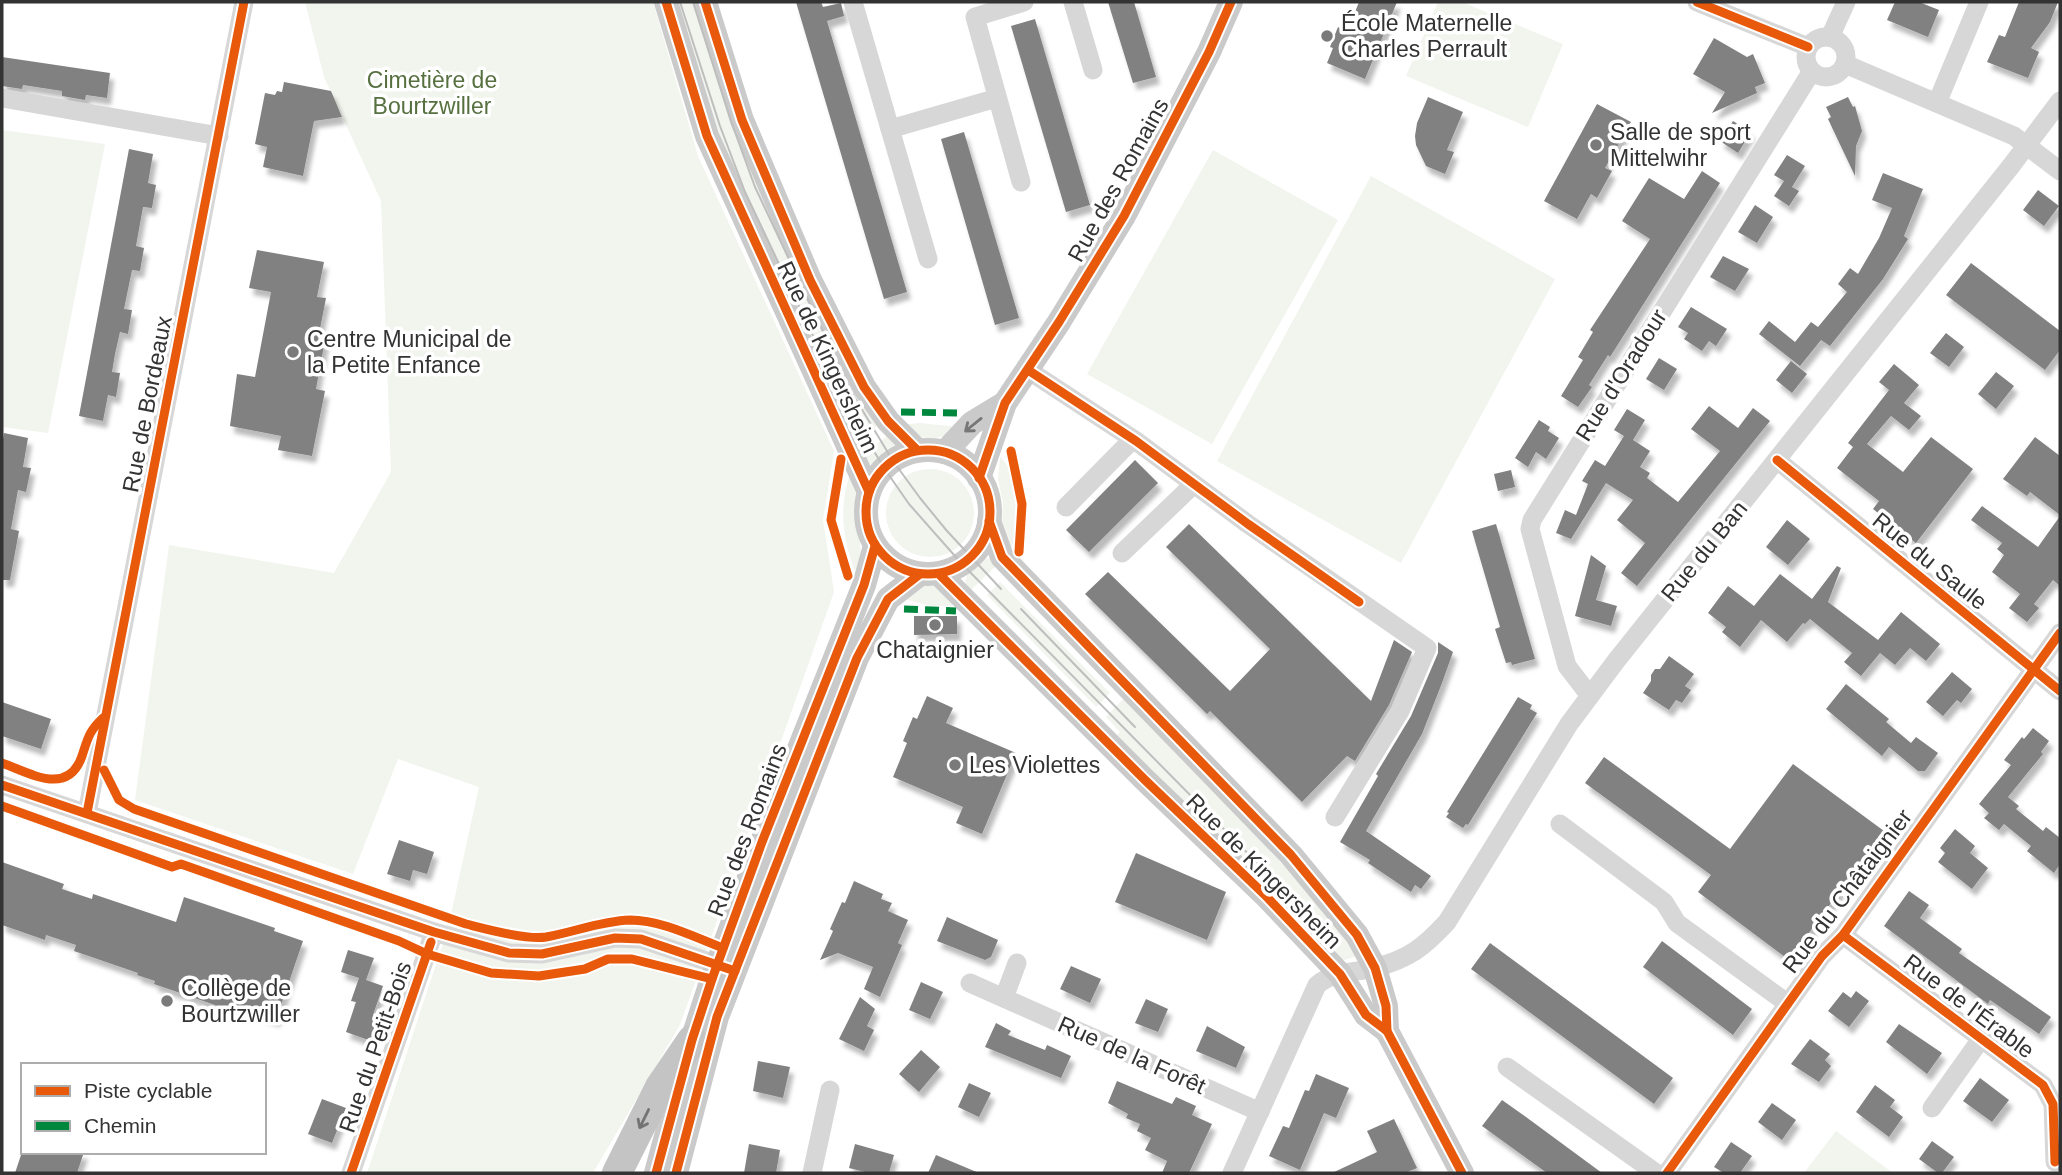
<svg xmlns="http://www.w3.org/2000/svg" width="2062" height="1175" font-family="Arial,sans-serif">
<style>
.green{fill:#f1f5ed}
.building{fill:#818181;filter:url(#shadow)}
.lines{fill:none;stroke-linecap:round;stroke-linejoin:round}
.minor{stroke:#d7d7d7;stroke-width:19}
.major{stroke:#cacaca;stroke-width:24}
.highway{stroke:#c4c4c4;stroke-width:30}
.tram{stroke:#bebebe;stroke-width:2}
.quiet{stroke:#00873e;stroke-width:7;stroke-dasharray:14 7;stroke-linecap:butt}
.cycleway-casing{stroke:#fff;stroke-width:13}
.cycleway{stroke:#e8590c;stroke-width:9}
.oneway{stroke:#777}
.oneway2{stroke:#747474}
.poi-dot{fill:#7a7a7a;stroke:#fff;stroke-width:2.5}
.labels{text-anchor:middle;stroke-width:7;stroke-linejoin:round;paint-order:stroke}
.poi-label{font-size:23px;fill:#333;stroke:#fff;text-anchor:start}
.park-label{font-size:23px;fill:#56703f;stroke:#fff}
.street-label{font-size:23px;fill:#333;stroke:#fff}
</style>
<defs>
<filter id="shadow"><feDropShadow dx="4" dy="7" stdDeviation="2" flood-color="#0004"/></filter>
</defs>
<rect width="100%" height="100%" fill="#fff"/>
<!-- green -->
<g class="green">
<polygon points="305,2 653,2 698,156 834,451 823,520 834,592 680,1025 593,1173 367,1173 448,928 479,787 398,759 353,874 135,800 169,545 334,573 391,472 381,201 324,77"/>
<polygon points="677,2 700,2 881,423 855,442 719,136"/>
<polygon points="1438,2 1462,2 1563,44 1528,127 1406,76"/>
<polygon points="2,130 105,144 48,433 2,427"/>
<polygon points="1213,150 1338,220 1212,444 1087,374"/>
<polygon points="1371,176 1555,279 1401,563 1217,461"/>
<path d="M920 423 958 427C936 444 923 441 901 425Z"/>
<polygon points="890,434 896,443 895,447 875,464 869,464 863,455"/>
<path d="M1000 457C1019 472 1025 530 1010 549L1002 526 1003 503 998 479Z"/>
<circle cx="930" cy="513" r="44"/>
<path d="M850 473 860 485 857 518 861 554 855 571C842 537 839 508 850 473Z"/>
<polygon points="987,558 991,559 997,565 971,590 965,584 967,575"/>
<polygon points="1000,582 1110,693 1096,707 987,595"/>
<polygon points="923,585 934,586 954,603 952,606 930,606 905,599"/>
<polygon points="1125,697 1328,911 1356,956 1342,961 1247,861 1116,737 1120,732 1106,717"/>
<polygon points="1836,1131 1893,1173 1804,1173"/>
</g>
<!-- building -->
<g class="building">
<polygon points="796,2 821,2 823,7 841,3 844,16 827,21 907,292 884,299"/>
<polygon points="1108,2 1134,2 1156,77 1133,83"/>
<polygon points="1359,2 1397,2 1365,79 1327,63 1333,48 1330,47 1338,27 1341,29 1345,19 1351,22"/>
<polygon points="1895,2 1919,2 1939,10 1928,37 1887,20"/>
<polygon points="2019,2 2058,2 2050,22 2031,48 2039,52 2028,78 1987,62 1999,35 2005,37"/>
<polygon points="1035,19 1090,205 1066,212 1011,26"/>
<polygon points="1714,38 1747,57 1753,54 1765,83 1755,87 1757,93 1712,113 1725,92 1693,74"/>
<polygon points="2,57 110,73 107,98 86,95 85,100 62,96 62,91 23,85 22,89 2,86"/>
<polygon points="284,82 331,91 342,117 314,121 303,176 263,167 267,147 255,144 265,93 275,95 277,91 282,92"/>
<polygon points="1428,97 1463,112 1447,150 1454,152 1445,174 1426,166 1416,145 1415,136 1417,123"/>
<polygon points="1848,97 1853,107 1855,106 1862,131 1856,146 1855,176 1828,119 1831,117 1826,107"/>
<polygon points="1597,104 1631,122 1605,168 1612,171 1597,198 1591,194 1577,219 1544,201"/>
<polygon points="1733,121 1751,132 1738,153 1720,141"/>
<polygon points="964,132 1019,318 995,325 941,139"/>
<polygon points="129,149 153,154 148,183 156,185 152,208 143,207 136,246 144,248 140,271 132,270 124,309 132,310 128,334 120,332 115,354 112,372 120,373 116,397 108,395 103,421 79,416"/>
<polygon points="1787,155 1805,166 1792,187 1799,191 1789,206 1774,196 1784,181 1774,175"/>
<polygon points="1702,171 1720,183 1610,357 1608,355 1589,385 1592,387 1578,407 1561,396 1583,360 1578,357 1593,332 1590,330 1650,239 1622,221 1649,178 1684,199"/>
<polygon points="1883,173 1923,189 1904,236 1908,239 1883,279 1830,346 1821,340 1800,366 1759,334 1769,321 1795,342 1811,322 1818,327 1847,292 1838,284 1850,268 1858,274 1879,238 1892,208 1872,200"/>
<polygon points="2038,190 2059,206 2044,226 2023,210"/>
<polygon points="1755,205 1773,217 1757,243 1738,232"/>
<polygon points="257,250 324,262 317,297 326,298 318,339 325,340 316,389 325,391 312,456 278,450 281,436 230,426 237,374 255,377 271,292 249,288"/>
<polygon points="1723,256 1749,269 1735,291 1710,277"/>
<polygon points="1971,263 2060,331 2060,350 2045,370 1946,295"/>
<polygon points="1691,307 1727,329 1716,346 1709,341 1702,351 1684,339 1688,333 1678,327"/>
<polygon points="1946,333 1964,347 1949,367 1930,353"/>
<polygon points="1659,358 1677,369 1664,390 1646,379"/>
<polygon points="1791,361 1807,374 1792,393 1776,380"/>
<polygon points="1894,364 1919,385 1904,403 1921,416 1909,430 1891,416 1867,444 1903,472 1931,437 1973,469 1916,543 1873,509 1879,501 1837,468 1853,447 1848,443 1889,390 1879,382"/>
<polygon points="1996,372 2014,386 1996,409 1978,394"/>
<polygon points="1709,406 1738,428 1753,408 1770,421 1637,586 1621,573 1645,543 1617,520 1633,500 1606,483 1571,539 1556,533 1565,510 1576,515 1588,484 1582,481 1595,460 1605,466 1624,436 1614,430 1627,409 1645,420 1633,440 1650,451 1640,467 1650,473 1647,478 1678,502 1720,451 1691,429"/>
<polygon points="1539,420 1550,427 1548,431 1559,438 1546,459 1536,452 1528,467 1515,458"/>
<polygon points="4,433 28,438 23,467 31,468 26,492 18,490 11,529 19,531 10,580 2,580 2,445"/>
<polygon points="2035,437 2060,456 2060,515 2030,492 2027,496 2003,479"/>
<polygon points="1135,460 1158,483 1089,552 1066,530"/>
<polygon points="1511,470 1515,487 1498,491 1494,474"/>
<polygon points="1982,506 2038,547 2060,516 2060,586 2053,580 2034,604 2039,608 2027,622 2009,608 2020,594 1992,572 2004,555 1997,549 2002,543 1971,520"/>
<polygon points="1787,520 1810,539 1788,565 1766,547"/>
<polygon points="1189,524 1371,701 1394,640 1412,652 1389,705 1355,761 1347,756 1302,802 1210,711 1207,714 1085,594 1108,572 1230,691 1270,649 1166,547"/>
<polygon points="1496,524 1535,659 1512,665 1511,662 1506,663 1495,629 1500,627 1472,531"/>
<polygon points="1591,555 1606,566 1596,600 1617,606 1611,626 1575,616"/>
<polygon points="1837,566 1841,568 1828,602 1878,640 1901,612 1940,644 1926,661 1910,648 1895,665 1880,653 1861,676 1844,662 1852,653 1810,619 1805,624 1803,623 1787,642 1761,620 1740,647 1722,632 1726,627 1708,613 1728,586 1754,606 1780,574 1812,599"/>
<polygon points="914,616 957,616 957,634 914,635"/>
<polygon points="1438,642 1453,652 1442,683 1422,734 1366,831 1431,876 1421,889 1415,885 1411,892 1368,863 1370,860 1340,842 1378,776 1376,774 1411,716 1438,653"/>
<polygon points="1669,656 1694,674 1685,686 1691,690 1682,703 1676,700 1669,710 1643,693 1651,681 1651,675 1655,669 1660,669"/>
<polygon points="1952,672 1972,689 1961,703 1957,700 1943,716 1926,702"/>
<polygon points="1846,684 1889,719 1886,722 1911,743 1916,737 1938,753 1925,771 1918,771 1889,747 1882,756 1826,709"/>
<polygon points="927,696 953,708 946,723 1016,753 982,834 956,823 963,807 893,777 907,743 903,741 913,717 917,719"/>
<polygon points="1518,697 1532,705 1530,709 1537,713 1468,825 1466,824 1463,828 1446,817 1449,813 1447,812"/>
<polygon points="2,702 51,719 41,749 2,736"/>
<polygon points="2033,728 2049,741 2041,752 2043,754 2008,797 2019,806 2016,809 2043,831 2046,827 2060,838 2060,864 2054,873 2027,851 2031,846 2004,824 1999,830 1984,818 1989,813 1979,804 2011,765 2004,760 2022,737 2024,739"/>
<polygon points="1604,757 1730,849 1793,764 1884,831 1789,960 1698,892 1711,875 1585,783"/>
<polygon points="1955,829 1975,846 1970,853 1988,868 1972,889 1938,862 1945,853 1940,848"/>
<polygon points="399,840 434,852 427,874 413,870 410,881 387,874"/>
<polygon points="1136,853 1226,892 1207,940 1115,902"/>
<polygon points="2,862 64,884 62,889 92,899 93,894 176,922 184,897 275,928 274,931 303,941 276,1020 246,1010 244,1015 154,984 155,981 137,975 138,973 74,951 76,945 46,935 45,940 2,925"/>
<polygon points="854,881 883,894 881,899 892,903 888,911 908,920 898,943 902,945 880,997 864,989 873,967 838,953 820,960 833,931 830,929 842,902 845,903"/>
<polygon points="1909,891 1929,905 1920,918 1962,949 1959,953 2051,1017 2039,1034 1990,1000 1988,1004 1884,926"/>
<polygon points="947,917 998,940 991,957 985,960 937,941"/>
<polygon points="1662,941 1752,1009 1733,1035 1643,967"/>
<polygon points="1490,943 1673,1078 1654,1104 1471,969"/>
<polygon points="348,950 374,958 366,980 383,986 373,1015 379,1017 371,1041 346,1032 356,1002 351,1001 359,978 341,972"/>
<polygon points="1071,966 1101,979 1090,1003 1060,989"/>
<polygon points="921,982 943,992 930,1019 909,1010"/>
<polygon points="1856,991 1869,1001 1849,1027 1828,1011 1843,992 1851,998"/>
<polygon points="860,997 875,1009 867,1026 874,1030 864,1051 839,1039"/>
<polygon points="1146,999 1168,1009 1158,1032 1135,1023"/>
<polygon points="996,1023 1011,1031 1008,1035 1045,1050 1047,1045 1071,1056 1061,1078 985,1047"/>
<polygon points="1899,1024 1942,1053 1927,1074 1886,1042"/>
<polygon points="1207,1026 1245,1047 1236,1068 1196,1051"/>
<polygon points="1810,1039 1830,1054 1825,1060 1831,1066 1819,1082 1791,1064"/>
<polygon points="921,1050 940,1067 919,1092 899,1074"/>
<polygon points="758,1061 790,1067 783,1098 753,1091"/>
<polygon points="1316,1074 1349,1088 1336,1118 1324,1113 1300,1170 1269,1156 1283,1126 1289,1128 1305,1090 1309,1091"/>
<polygon points="1980,1078 2009,1100 1992,1122 1963,1101"/>
<polygon points="1117,1081 1172,1104 1176,1097 1196,1106 1192,1115 1212,1124 1189,1173 1162,1173 1167,1161 1145,1150 1151,1138 1137,1131 1140,1124 1126,1118 1128,1114 1108,1103"/>
<polygon points="969,1083 991,1093 979,1117 958,1107"/>
<polygon points="1875,1085 1895,1100 1890,1107 1903,1117 1889,1137 1856,1112"/>
<polygon points="322,1099 346,1108 332,1143 308,1134"/>
<polygon points="1502,1100 1526,1117 1602,1173 1547,1173 1482,1126"/>
<polygon points="1772,1103 1796,1120 1782,1140 1758,1122"/>
<polygon points="1394,1119 1417,1168 1405,1173 1332,1173 1377,1152 1367,1131"/>
<polygon points="1932,1141 1954,1157 1942,1173 1938,1173 1919,1159"/>
<polygon points="1731,1142 1752,1156 1740,1173 1724,1173 1714,1167"/>
<polygon points="749,1144 780,1150 776,1173 744,1173"/>
<polygon points="855,1144 894,1155 889,1173 869,1173 849,1168"/>
<polygon points="22,1152 84,1152 77,1173 15,1173"/>
<polygon points="936,1155 979,1173 928,1173"/>
</g>
<g class="lines">
<!-- minor -->
<g class="minor">
<polyline points="853,2 928,259"/>
<polyline points="1073,2 1093,70"/>
<polyline points="1697,2 1808,47"/>
<circle cx="1826" cy="57" r="20"/>
<polyline points="1830,37 1846,2"/>
<polyline points="1845,64 2014,136 2060,171"/>
<polyline points="2,98 219,136"/>
<polyline points="1937,103 1979,2"/>
<polyline points="890,129 997,98"/>
<polyline points="1021,182 975,17 1024,2"/>
<polyline points="1028,370 1136,441 1248,524 1427,648 1400,711 1335,817"/>
<polyline points="1777,460 2060,691"/>
<polyline points="1066,507 1133,439"/>
<polyline points="1122,553 1194,484"/>
<polyline points="1590,696 1567,666 1530,529 1532,520 1812,71"/>
<polyline points="2,785 434,932 509,953 542,954 615,938 641,939 730,969"/>
<polyline points="87,813 244,2"/>
<polyline points="1560,824 1664,902 1677,923 1787,1003"/>
<polyline points="1843,935 2043,1085 2053,1104 2055,1162"/>
<polyline points="970,983 1260,1112"/>
<polyline points="1004,998 1017,963"/>
<polyline points="1507,1067 1656,1173"/>
<polyline points="1932,1108 1981,1039"/>
<polyline points="351,1173 434,932"/>
<polyline points="812,1173 830,1090"/>
<path d="M1232 1173 1317 985C1334 971 1354 973 1374 968 1409 959 1424 947 1447 922L1569 724 1616 661 2011 166 2060 101"/>
<polyline points="1667,1173 1822,956 1843,935 2060,633"/>
</g>
<!-- major -->
<g class="major">
<polyline points="666,2 707,136 869,492"/>
<polyline points="705,2 742,120 810,280 864,387 888,421 917,450"/>
<circle cx="928" cy="512" r="62"/>
<polyline points="945,452 972,423 1005,403"/>
<polyline points="979,478 1005,403 1059,322 1124,216 1209,52 1231,2"/>
<polyline points="989,521 1002,557 1291,855 1357,935 1375,968 1386,1006 1387,1031 1462,1173"/>
<polyline points="939,574 1145,780 1265,895 1340,974 1366,1015 1387,1031"/>
<polyline points="656,1173 692,1040 712,979 762,842 864,585 875,546"/>
<polyline points="676,1173 717,1017 857,658 888,599 920,574"/>
</g>
<!-- highway -->
<polyline class="highway" points="617,1173 660,1087 692,1040"/>
<!-- tram -->
<g class="tram">
<polyline points="680,2 720,126 745,192 843,399 884,468 909,504 962,564 1278,884 1336,947"/>
<polyline points="693,2 731,121 755,187 852,393 893,461 920,498 947,531 1001,589"/>
<polyline points="1021,609 1135,727"/>
</g>
<!-- quiet -->
<g class="quiet">
<polyline points="901,412 957,413"/>
<polyline points="904,609 956,611"/>
</g>
<!-- cycleway casing -->
<g class="cycleway-casing">
<g id="cycleway">
<polyline points="666,2 707,136 869,492"/>
<polyline points="705,2 742,120 810,280 864,387 888,421 917,450"/>
<polyline points="1697,2 1808,47"/>
<polyline points="1028,370 1136,441 1248,524 1359,602"/>
<circle cx="928" cy="512" r="62"/>
<polyline points="1011,451 1022,504 1019,552"/>
<polyline points="841,459 831,520 848,576"/>
<polyline points="1777,460 2060,691"/>
<polyline points="979,478 1005,403 1059,322 1124,216 1209,52 1231,2"/>
<polyline points="989,521 1002,557 1291,855 1357,935 1375,968 1386,1006 1387,1031 1462,1173"/>
<polyline points="939,574 1145,780 1265,895 1340,974 1366,1015 1387,1031"/>
<path d="M2 763C30 773 68 797 82 756 88 738 89 731 103 718"/>
<path d="M104 770 119 800 134 809 466 924C486 929 526 940 546 937 574 932 601 921 630 920 661 920 694 937 723 948"/>
<polyline points="2,785 434,932 509,953 542,954 615,938 641,939 735,971"/>
<polyline points="2,806 172,867 181,864 399,941 427,954 491,973 539,976 585,969 608,959 632,959 712,979"/>
<polyline points="87,813 244,2"/>
<polyline points="1843,935 2043,1085 2053,1104 2055,1162"/>
<polyline points="351,1173 431,942"/>
<polyline points="656,1173 692,1040 712,979 762,842 864,585 875,546"/>
<polyline points="676,1173 717,1017 857,658 888,599 920,574"/>
<polyline points="1667,1173 1822,956 1843,935 2060,633"/>
</g>
</g>
<!-- cycleway -->
<use href="#cycleway" class="cycleway"/>
</g>
<!-- one-way arrows -->
<defs><path id="oneway-shaft" d="M-6 0H5M1.5-3L5.5 0L1.5 3" fill="none" stroke-width="1.6" stroke-linecap="round" stroke-linejoin="round" transform="scale(1.75)"/></defs>
<use class="oneway" href="#oneway-shaft" transform="translate(973 425) rotate(141)"/>
<use class="oneway2" href="#oneway-shaft" transform="translate(644 1119) rotate(116)"/>
<!-- markers -->
<g class="poi-dot">
<circle cx="1327" cy="36" r="7"/>
<circle cx="1596" cy="145" r="7"/>
<circle cx="293" cy="352" r="7"/>
<circle cx="935" cy="625" r="7"/>
<circle cx="955" cy="765" r="7"/>
<circle cx="167" cy="1001" r="7"/>
</g>
<g class="labels">
<!-- poi labels -->
<g class="poi-label">
<text x="1341" y="31">École Maternelle<tspan x="1341" dy="26">Charles Perrault</tspan></text>
<text x="1610" y="140">Salle de sport<tspan x="1610" dy="26">Mittelwihr</tspan></text>
<text x="307" y="347">Centre Municipal de<tspan x="307" dy="26">la Petite Enfance</tspan></text>
<text x="935" y="658" text-anchor="middle">Chataignier</text>
<text x="969" y="773">Les Violettes</text>
<text x="181" y="996">Collège de<tspan x="181" dy="26">Bourtzwiller</tspan></text>
</g>
<!-- park labels -->
<g class="park-label">
<text x="432" y="88">Cimetière de<tspan x="432" dy="26">Bourtzwiller</tspan></text>
</g>
<!-- street labels -->
<g class="street-label">
<text transform="translate(1118 180) rotate(-61)" y="8">Rue des Romains</text>
<text transform="translate(828 357) rotate(65)" y="8">Rue de Kingersheim</text>
<text transform="translate(1621 375) rotate(-58)" y="8">Rue d'Oradour</text>
<text transform="translate(147 404) rotate(-79)" y="8">Rue de Bordeaux</text>
<text transform="translate(1704 551) rotate(-51)" y="8">Rue du Ban</text>
<text transform="translate(1930 561) rotate(39)" y="8">Rue du Saule</text>
<text transform="translate(747 830) rotate(-69)" y="8">Rue des Romains</text>
<text transform="translate(1264 871) rotate(45)" y="8">Rue de Kingersheim</text>
<text transform="translate(1847 891) rotate(-53)" y="8">Rue du Châtaignier</text>
<text transform="translate(1969 1006) rotate(37)" y="8">Rue de l'Érable</text>
<text transform="translate(375 1047) rotate(-71)" y="8">Rue du Petit-Bois</text>
<text transform="translate(1132 1055) rotate(24)" y="8">Rue de la Forêt</text>
</g>
</g>
<!-- border -->
<rect width="2062" height="1175" fill="none" stroke="#333333" stroke-width="7"/>
<!-- legend -->
<rect x="21" y="1063" width="245" height="91" fill="#ffffff" stroke="#adadad" stroke-width="2"/>
<rect x="35" y="1086" width="35" height="10" fill="#e8590c" stroke="#adadad" stroke-width="2"/>
<text x="84" y="1098" font-size="21" fill="#333333">Piste cyclable</text>
<rect x="35" y="1121" width="35" height="10" fill="#00873e" stroke="#adadad" stroke-width="2"/>
<text x="84" y="1133" font-size="21" fill="#333333">Chemin</text>
</svg>
